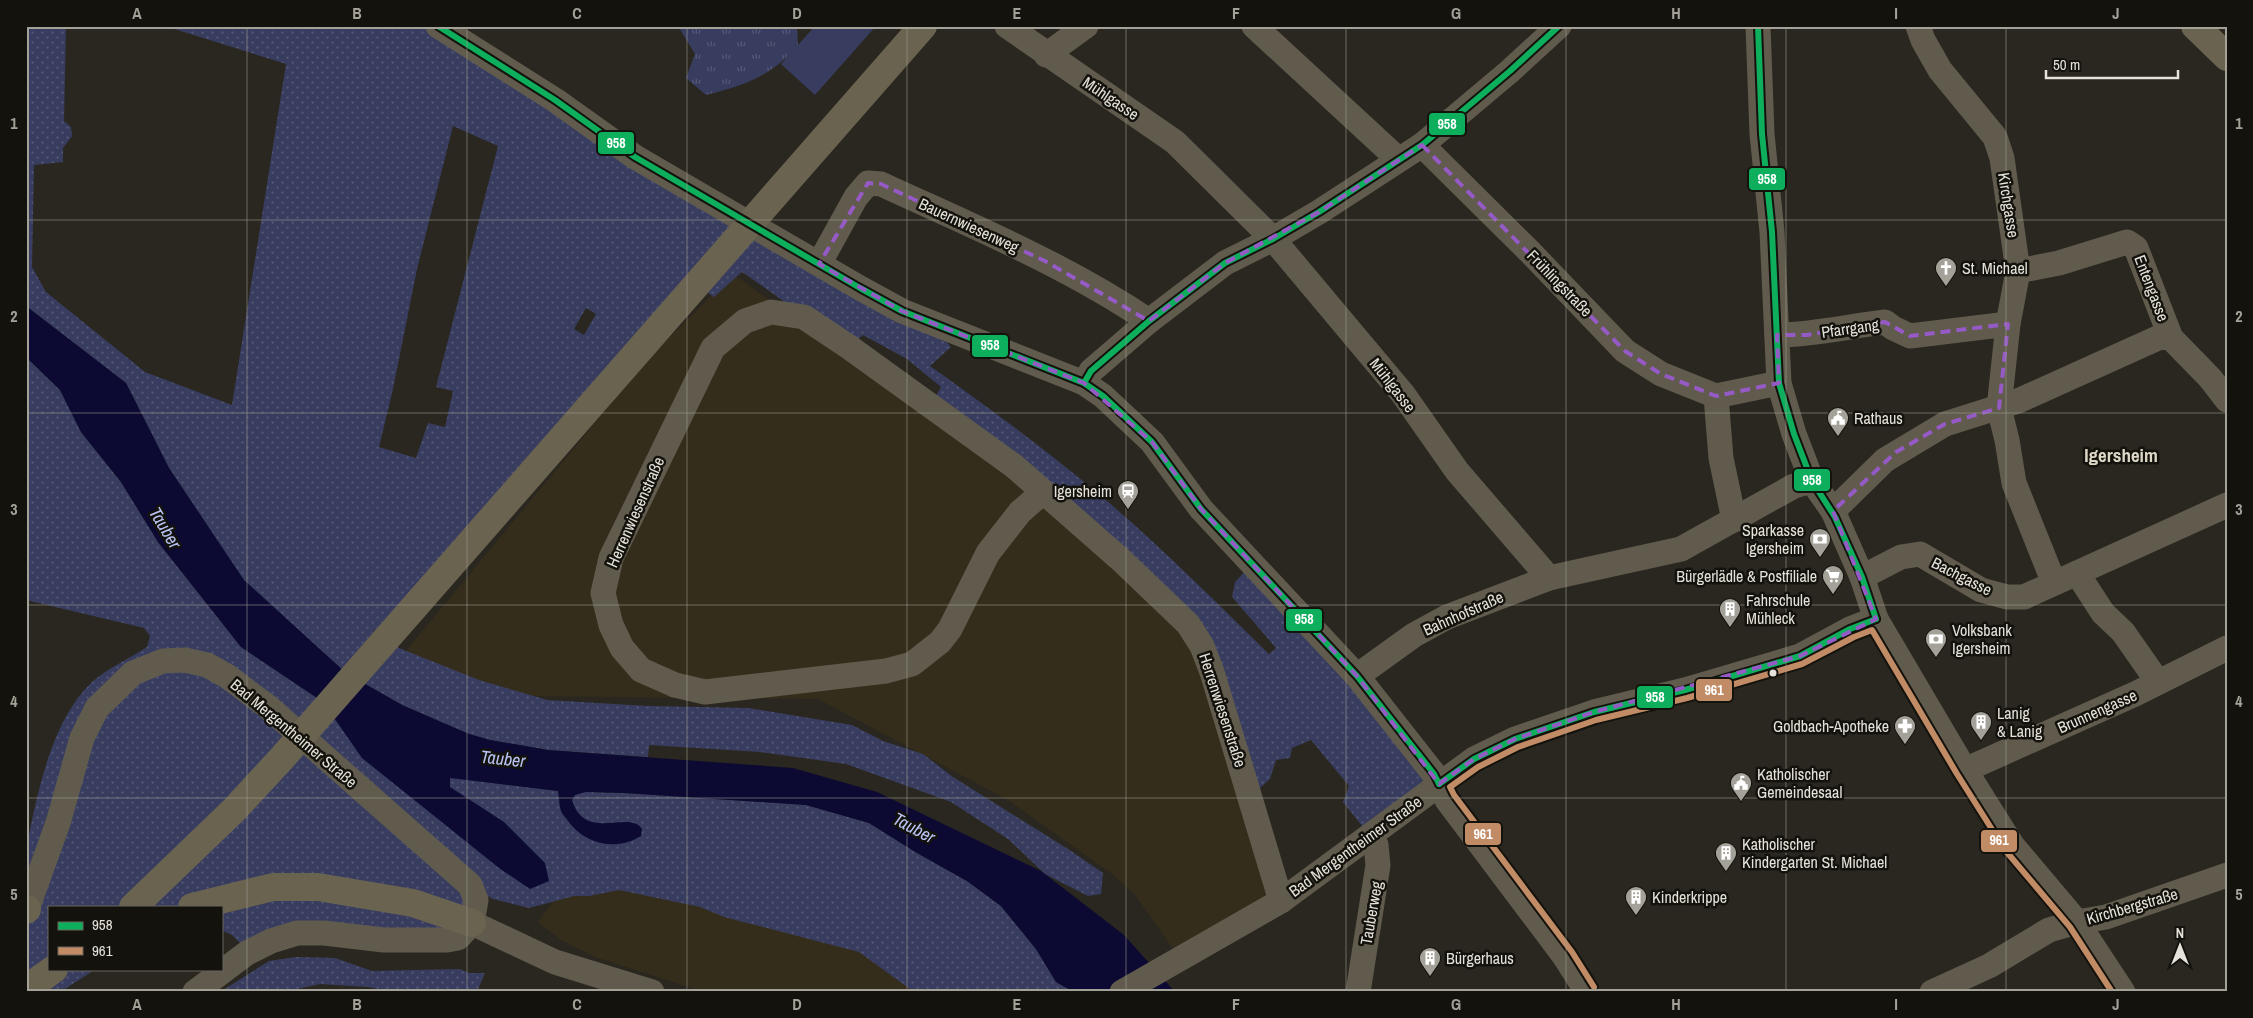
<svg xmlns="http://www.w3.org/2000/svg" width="2253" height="1018" font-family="'Archivo Narrow',sans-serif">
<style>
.built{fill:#342d1b}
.grass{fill:url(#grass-dots);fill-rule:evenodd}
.park{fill:url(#park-tufts)}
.pitch{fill:#383d60}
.water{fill:#0c0a33}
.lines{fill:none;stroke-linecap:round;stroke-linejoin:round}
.minor{stroke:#605b4d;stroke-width:25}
.major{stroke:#6a6350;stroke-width:28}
.bus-1-casing{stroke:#14120c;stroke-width:10}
.bus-2-casing{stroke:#14120c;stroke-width:10}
.bus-1{stroke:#0daf5c;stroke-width:6}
.bus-2{stroke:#c18c65;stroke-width:6}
.marked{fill:none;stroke:#965ac6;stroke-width:4;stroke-dasharray:10 6;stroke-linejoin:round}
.grid{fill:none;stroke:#a4a198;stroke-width:1;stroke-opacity:0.55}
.bus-dot{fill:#e5e2d9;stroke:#14120c;stroke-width:2}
.labels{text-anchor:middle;stroke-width:5;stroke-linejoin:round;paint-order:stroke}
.street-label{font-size:16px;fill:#e5e2d9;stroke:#14120c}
.poi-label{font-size:16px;fill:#e5e2d9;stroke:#14120c;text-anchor:start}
.water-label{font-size:18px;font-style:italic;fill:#b8c3f4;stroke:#14120c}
.quarter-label{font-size:19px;font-weight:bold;fill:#ddd7c6;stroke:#14120c}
.line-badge{stroke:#14120c;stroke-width:2}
.badge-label{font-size:14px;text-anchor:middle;font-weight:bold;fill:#fff}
.neatline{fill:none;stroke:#a4a198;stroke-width:2}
.grid-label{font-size:16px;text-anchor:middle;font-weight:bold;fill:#a4a198}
</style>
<defs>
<pattern id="grass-dots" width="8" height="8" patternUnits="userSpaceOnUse" patternTransform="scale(1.25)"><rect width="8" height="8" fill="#383d60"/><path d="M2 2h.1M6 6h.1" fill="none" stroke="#555976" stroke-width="1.8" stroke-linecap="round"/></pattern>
<pattern id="park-tufts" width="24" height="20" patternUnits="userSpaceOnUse" patternTransform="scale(1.25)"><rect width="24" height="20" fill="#383d60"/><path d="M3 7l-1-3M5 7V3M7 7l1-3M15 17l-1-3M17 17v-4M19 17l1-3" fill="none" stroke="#555976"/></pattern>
</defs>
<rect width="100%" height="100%" fill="#2a2720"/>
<!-- built -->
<g class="built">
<polygon points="733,274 1004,469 1163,610 1195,650 1267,884 1265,899 1174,950 1135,895 1112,874 1008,800 818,699 510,696 400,658 648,359"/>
<polygon points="607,885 803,926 959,992 704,992 595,957 561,940 538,922 553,902 582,889"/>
</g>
<!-- grass -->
<g class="grass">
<path d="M26 26H66L64 121 71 127 72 136 63 148V162L34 165 32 267 46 292 145 372 232 405 286 64 165 26H438L946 341 951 347 930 366C988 407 1045 449 1100 495 1159 545 1214 600 1269 654L1276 648 1232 597 1235 582 1252 564 1434 774 1370 836 1343 802 1349 786 1311 740 1292 748 1290 758 1276 760 1270 779 1251 796 1202 646 931 405 941 387 907 359 863 335 849 347C812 323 778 296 742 272L714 297 696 285 402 620 372 632 399 648 479 680 547 700 648 706 748 708 852 725 883 741 923 754 953 777 1068 849 1103 873 1101 894 1088 896 1045 874 1008 839 951 802 846 764 760 752 649 745 648 757 548 750 490 740 469 734 402 705 346 673 244 581 169 468 126 383 26 306ZM453 126 498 146 436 387 453 391 445 427 428 423 416 458 379 447 393 389 417 269ZM586 308 596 314 584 335 574 329Z"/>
<path d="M26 357 60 390 81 432 121 482 158 542 241 647 323 702 473 771 478 781 558 791 625 793 806 805 869 823 917 853 967 881 1001 906 1036 949 1056 982 1074 992H914L859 952 724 917 700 907 619 890 589 896H574L529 908 493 899 470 886 458 938 244 947 232 935 221 930V907H49V969H96L60 992H26V840H28C38 789 53 719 92 682 109 667 129 659 147 647L150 636 144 628 26 600Z"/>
<polygon points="296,957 335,958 372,971 460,969 469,973 485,973 477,992 393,992 368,987 320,984 284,992 220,992 269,961"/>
</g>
<!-- park -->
<path class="park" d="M678 26H797L798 46C770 76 747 85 706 95L686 78 695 54Z"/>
<!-- pitch -->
<polygon class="pitch" points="815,26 876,26 815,95 781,64"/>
<!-- water -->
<path class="water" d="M26 306 126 383 169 468 244 580 346 673 402 705 469 734 490 740 548 750 793 768 877 792 1041 871 1124 935 1175 992H1074L1056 982 1036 949 1001 906 967 881 917 853 869 823 806 805 625 793 586 792 575 795 572 800C585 843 629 809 642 829L641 836C615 852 585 844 568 821 566 818 562 814 561 811 559 805 559 797 558 791L450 778V787L504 822 545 863 549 881 530 889 499 868 362 758 323 702 241 647 158 542 121 482 81 432 60 390 26 357Z"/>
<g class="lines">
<!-- minor -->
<g class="minor">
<polyline points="438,26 555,100 635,157 860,288 902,311 1084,383 1103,396 1152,442 1201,509 1357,676 1434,774 1447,800 1565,957 1587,992"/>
<polyline points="1007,26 1175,142 1273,239 1403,394 1457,471 1549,578"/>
<polyline points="1254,26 1398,159"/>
<polyline points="1758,26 1762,134 1772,232 1779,383 1794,434 1812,481 1833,511 1862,577 1876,619 1965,770 2012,845 2077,922 2123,992"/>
<polyline points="1918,26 1923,40 1940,70 1995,137 2002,158 2018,271 2008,324 1999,408 2007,440 2014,483 2054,583"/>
<polyline points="1046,55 1086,26"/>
<polyline points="1422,145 1530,252 1625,351 1661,374 1716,396 1779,383"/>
<path d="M819 264 856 197 868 183 881 184C972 226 1066 265 1149 321"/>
<polyline points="2018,271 2059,263 2127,242 2136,248 2171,338 2210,378 2227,400"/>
<path d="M1777 335C1813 335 1849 326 1885 322L1893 328 1910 336 2008 324"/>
<polyline points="1084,383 1091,371 1149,321 1225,263 1273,239 1319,212 1422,145 1510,71 1559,26"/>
<polyline points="1716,396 1721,458 1734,520"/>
<polyline points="1043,492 1020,512 988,553 950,629 940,642 912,664 886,671 705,692 675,685 641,670 622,648 611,625 603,593 611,558 713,348 745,321 771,312 804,317 849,347 1014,466 1120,559 1188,624 1202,646 1212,672 1281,901"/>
<polyline points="1833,511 1885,460 1945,424 2018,401 2160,337 2171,338"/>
<polyline points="2077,573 2103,613 2123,632 2158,682"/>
<polyline points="1862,577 1901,557 1920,554 1981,590 2007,597 2024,597 2227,505"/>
<polyline points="1357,676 1414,635 1447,617 1549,578 1681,549 1794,486 1812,481"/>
<polyline points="1965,770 2135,694 2227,648"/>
<polyline points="27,909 58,823 82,738 97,708 133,673 163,661 185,660 207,665 227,676 267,706 470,885 476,900 472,923 458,938 447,940 384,940 324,933 297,933 271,941 247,953 195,992"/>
<polyline points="472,923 555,962 652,992"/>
<polyline points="1122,992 1281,901 1474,759 1515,739 1594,712 1685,690 1800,656 1850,629 1876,619"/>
<polyline points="1358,992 1378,865 1376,845 1370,836"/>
<polyline points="1932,992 1989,966 2049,930 2077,922 2106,917 2227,875"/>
</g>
<!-- major -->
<g class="major">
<polyline points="2195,26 2227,57"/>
<polyline points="133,907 235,809 282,758 923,26"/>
<polyline points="192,907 273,887 318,887 413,903 472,923"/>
<polyline points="26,910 27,909"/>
<polyline points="26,989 54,969"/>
</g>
<!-- bus-1 casing -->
<g class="bus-1-casing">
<g id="bus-1">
<polyline points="438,26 555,100 635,157 860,288 902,311 1084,383 1103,396 1152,442 1201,509 1357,676 1434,774 1439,784"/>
<polyline points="1758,26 1762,134 1772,232 1779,383 1794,434 1812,481 1835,517 1862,577 1876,619"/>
<polyline points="1084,383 1091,371 1149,321 1225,263 1273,239 1319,212 1422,145 1510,71 1559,26"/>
<polyline points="1439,784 1474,759 1515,739 1594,712 1685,690 1800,656 1850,629 1876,619"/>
</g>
</g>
<!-- bus-2 casing -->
<g class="bus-2-casing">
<polyline id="bus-2" points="1594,987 1572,952 1454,795 1450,787 1478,767 1518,747 1596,720 1687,698 1802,664 1854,637 1872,630 1957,774 2005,850 2070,927 2112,992"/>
</g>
<!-- bus-1 -->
<use href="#bus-1" class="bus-1"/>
<!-- bus-2 -->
<use href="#bus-2" class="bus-2"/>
</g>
<!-- marked area -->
<path class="marked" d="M1422 145 1625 351 1661 374 1716 396 1779 383 1777 335H1807L1885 322 1910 336 2008 324 1999 408 1945 424 1896 452 1833 511 1876 619 1800 656 1594 712 1515 739 1474 759 1439 784 1357 676 1201 509 1152 442 1084 383 902 311 819 264 868 183 881 184 1045 261 1149 321 1225 263 1319 212Z"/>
<!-- grid -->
<path class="grid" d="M247 26V992M467 26V992M687 26V992M907 26V992M1126 26V992M1346 26V992M1566 26V992M1786 26V992M2006 26V992M26 220H2227M26 413H2227M26 605H2227M26 798H2227"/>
<!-- icons -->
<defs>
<g id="church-pin" transform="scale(1.125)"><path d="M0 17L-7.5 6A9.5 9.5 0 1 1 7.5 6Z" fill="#a4a198" stroke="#14120c"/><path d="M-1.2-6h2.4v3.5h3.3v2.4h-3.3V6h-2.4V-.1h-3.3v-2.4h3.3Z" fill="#fff"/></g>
<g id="civic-pin" transform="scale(1.125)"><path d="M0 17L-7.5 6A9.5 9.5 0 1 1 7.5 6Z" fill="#a4a198" stroke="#14120c"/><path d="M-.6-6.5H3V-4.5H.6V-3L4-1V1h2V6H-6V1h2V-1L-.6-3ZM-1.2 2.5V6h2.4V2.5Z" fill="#fff"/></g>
<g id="station-pin" transform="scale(1.125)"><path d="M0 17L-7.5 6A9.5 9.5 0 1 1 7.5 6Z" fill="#a4a198" stroke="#14120c"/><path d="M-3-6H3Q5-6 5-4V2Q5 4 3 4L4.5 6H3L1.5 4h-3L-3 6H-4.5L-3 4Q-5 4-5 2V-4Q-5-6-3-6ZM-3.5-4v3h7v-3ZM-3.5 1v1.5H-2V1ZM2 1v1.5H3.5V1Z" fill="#fff"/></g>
<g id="bank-pin" transform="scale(1.125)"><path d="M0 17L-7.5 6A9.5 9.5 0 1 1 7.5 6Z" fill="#a4a198" stroke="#14120c"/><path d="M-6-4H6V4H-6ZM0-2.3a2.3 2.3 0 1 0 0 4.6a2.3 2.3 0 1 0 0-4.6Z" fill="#fff"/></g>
<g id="supermarket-pin" transform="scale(1.125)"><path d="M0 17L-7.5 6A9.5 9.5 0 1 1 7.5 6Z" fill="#a4a198" stroke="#14120c"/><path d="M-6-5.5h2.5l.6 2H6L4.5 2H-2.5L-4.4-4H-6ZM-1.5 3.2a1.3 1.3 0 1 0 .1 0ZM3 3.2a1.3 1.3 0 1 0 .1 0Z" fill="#fff"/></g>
<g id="building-pin" transform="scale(1.125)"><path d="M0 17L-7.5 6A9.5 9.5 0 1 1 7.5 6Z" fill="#a4a198" stroke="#14120c"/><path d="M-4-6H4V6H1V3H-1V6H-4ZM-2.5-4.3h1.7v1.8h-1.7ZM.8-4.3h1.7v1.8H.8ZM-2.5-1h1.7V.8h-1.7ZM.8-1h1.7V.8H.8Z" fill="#fff"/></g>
<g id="pharmacy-pin" transform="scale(1.125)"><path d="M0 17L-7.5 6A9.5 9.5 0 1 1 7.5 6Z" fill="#a4a198" stroke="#14120c"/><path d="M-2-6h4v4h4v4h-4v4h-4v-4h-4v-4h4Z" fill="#fff"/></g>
</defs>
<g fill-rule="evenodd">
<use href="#church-pin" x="1946" y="268"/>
<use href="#civic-pin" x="1838" y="418"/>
<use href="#station-pin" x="1128" y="491"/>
<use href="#bank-pin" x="1820" y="539"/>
<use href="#supermarket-pin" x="1833" y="576"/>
<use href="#building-pin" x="1730" y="609"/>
<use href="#bank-pin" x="1936" y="639"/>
<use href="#building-pin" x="1981" y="722"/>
<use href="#pharmacy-pin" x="1905" y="726"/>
<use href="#civic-pin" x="1741" y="783"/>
<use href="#building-pin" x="1726" y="853"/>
<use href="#building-pin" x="1636" y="897"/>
<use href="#building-pin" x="1430" y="958"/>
</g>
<!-- markers -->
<circle class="bus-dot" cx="1773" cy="673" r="4.5"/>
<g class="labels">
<!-- street labels -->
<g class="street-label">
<text transform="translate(1111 98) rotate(34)" y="6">Mühlgasse</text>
<text transform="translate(2009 205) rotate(81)" y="6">Kirchgasse</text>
<text transform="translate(969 225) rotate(25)" y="6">Bauernwiesenweg</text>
<text transform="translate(1560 283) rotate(46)" y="6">Frühlingstraße</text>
<text transform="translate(2152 288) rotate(69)" y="6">Entengasse</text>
<text transform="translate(1850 328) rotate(-8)" y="6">Pfarrgang</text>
<text transform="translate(1393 385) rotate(52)" y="6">Mühlgasse</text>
<text transform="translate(635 512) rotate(-66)" y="6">Herrenwiesenstraße</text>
<text transform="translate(1962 576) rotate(27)" y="6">Bachgasse</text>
<text transform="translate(1463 613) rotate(-24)" y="6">Bahnhofstraße</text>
<text transform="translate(1223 710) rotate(72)" y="6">Herrenwiesenstraße</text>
<text transform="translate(2097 711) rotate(-24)" y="6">Brunnengasse</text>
<text transform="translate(294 733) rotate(40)" y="6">Bad Mergentheimer Straße</text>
<text transform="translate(1355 846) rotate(-36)" y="6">Bad Mergentheimer Straße</text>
<text transform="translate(2132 906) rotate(-16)" y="6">Kirchbergstraße</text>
<text transform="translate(1371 913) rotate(-80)" y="6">Tauberweg</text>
</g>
<!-- poi labels -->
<g class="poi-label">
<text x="1962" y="274">St. Michael</text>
<text x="1854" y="424">Rathaus</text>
<text x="1112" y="497" text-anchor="end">Igersheim</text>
<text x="1804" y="536" text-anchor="end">Sparkasse<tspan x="1804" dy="18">Igersheim</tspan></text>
<text x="1817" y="582" text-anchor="end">Bürgerlädle &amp; Postfiliale</text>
<text x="1746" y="606">Fahrschule<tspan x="1746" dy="18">Mühleck</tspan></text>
<text x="1952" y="636">Volksbank<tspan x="1952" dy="18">Igersheim</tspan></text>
<text x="1997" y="719">Lanig<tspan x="1997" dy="18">&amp; Lanig</tspan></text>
<text x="1889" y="732" text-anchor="end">Goldbach-Apotheke</text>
<text x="1757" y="780">Katholischer<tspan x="1757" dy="18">Gemeindesaal</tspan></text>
<text x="1742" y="850">Katholischer<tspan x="1742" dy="18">Kindergarten St. Michael</tspan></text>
<text x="1652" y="903">Kinderkrippe</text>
<text x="1446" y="964">Bürgerhaus</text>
</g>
<!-- water labels -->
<g class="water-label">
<text transform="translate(165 528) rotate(59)" y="6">Tauber</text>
<text transform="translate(503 759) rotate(6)" y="6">Tauber</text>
<text transform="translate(914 828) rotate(28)" y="6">Tauber</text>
</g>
<!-- quarter labels -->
<g class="quarter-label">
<text x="2121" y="462">Igersheim</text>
</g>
</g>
<g class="line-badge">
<rect x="1428" y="112" width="38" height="24" rx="5" fill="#0daf5c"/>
<rect x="597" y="131" width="38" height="24" rx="5" fill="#0daf5c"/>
<rect x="1748" y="167" width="38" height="24" rx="5" fill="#0daf5c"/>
<rect x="971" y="334" width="38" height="24" rx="5" fill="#0daf5c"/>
<rect x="1793" y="468" width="38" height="24" rx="5" fill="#0daf5c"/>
<rect x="1285" y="608" width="38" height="24" rx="5" fill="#0daf5c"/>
<rect x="1695" y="678" width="38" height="24" rx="5" fill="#c18c65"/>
<rect x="1636" y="685" width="38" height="24" rx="5" fill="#0daf5c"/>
<rect x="1464" y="822" width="38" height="24" rx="5" fill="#c18c65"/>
<rect x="1980" y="829" width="38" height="24" rx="5" fill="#c18c65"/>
</g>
<g class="badge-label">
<text x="1447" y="129">958</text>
<text x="616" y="148">958</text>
<text x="1767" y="184">958</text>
<text x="990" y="350">958</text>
<text x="1812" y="485">958</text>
<text x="1304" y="624">958</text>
<text x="1714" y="695">961</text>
<text x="1655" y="702">958</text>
<text x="1483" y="839">961</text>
<text x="1999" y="845">961</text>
</g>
<!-- border -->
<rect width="2253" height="1018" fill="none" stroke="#14120c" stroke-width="55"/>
<!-- legend -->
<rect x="48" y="906" width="175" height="65" fill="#14120c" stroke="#68655e"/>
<rect x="58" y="922" width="25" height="8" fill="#0daf5c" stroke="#68655e"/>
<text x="92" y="930" font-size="15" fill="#e5e2d9">958</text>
<rect x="58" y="947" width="25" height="8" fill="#c18c65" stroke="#68655e"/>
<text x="92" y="956" font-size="15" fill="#e5e2d9">961</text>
<!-- north arrow -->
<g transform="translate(2180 946)" stroke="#14120c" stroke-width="4" paint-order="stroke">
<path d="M0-4L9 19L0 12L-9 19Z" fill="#e5e2d9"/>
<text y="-8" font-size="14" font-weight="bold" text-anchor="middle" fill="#e5e2d9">N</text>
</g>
<!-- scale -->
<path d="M2046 70v8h132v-8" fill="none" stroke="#e5e2d9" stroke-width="2.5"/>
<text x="2053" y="70" font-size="15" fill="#e5e2d9" stroke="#14120c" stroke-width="4" paint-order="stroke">50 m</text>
<rect x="28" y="28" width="2198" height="962" class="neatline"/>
<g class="grid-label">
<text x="137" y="19">A</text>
<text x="357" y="19">B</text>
<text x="577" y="19">C</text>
<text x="797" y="19">D</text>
<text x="1017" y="19">E</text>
<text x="1236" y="19">F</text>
<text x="1456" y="19">G</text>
<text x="1676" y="19">H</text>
<text x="1896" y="19">I</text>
<text x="2116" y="19">J</text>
<text x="14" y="129">1</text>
<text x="2239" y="129">1</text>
<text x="14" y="322">2</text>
<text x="2239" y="322">2</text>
<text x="14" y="515">3</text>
<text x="2239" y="515">3</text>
<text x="14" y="707">4</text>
<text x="2239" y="707">4</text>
<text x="14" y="900">5</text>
<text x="2239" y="900">5</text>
<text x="137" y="1010">A</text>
<text x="357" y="1010">B</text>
<text x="577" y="1010">C</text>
<text x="797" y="1010">D</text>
<text x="1017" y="1010">E</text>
<text x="1236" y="1010">F</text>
<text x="1456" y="1010">G</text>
<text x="1676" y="1010">H</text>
<text x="1896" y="1010">I</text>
<text x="2116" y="1010">J</text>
</g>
</svg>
